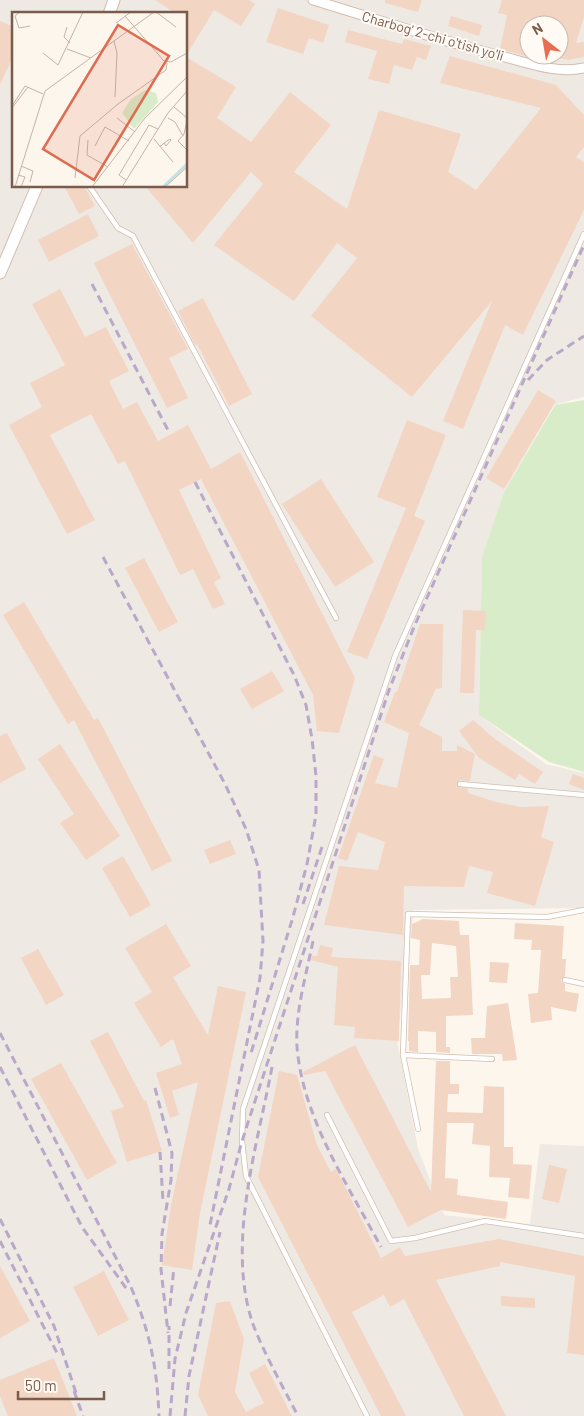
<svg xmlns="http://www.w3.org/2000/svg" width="584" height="1416" font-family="Barlow,sans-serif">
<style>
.industrial{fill:#efe9e4;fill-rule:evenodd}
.green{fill:#d8ecc9}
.building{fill:#f3d5c3;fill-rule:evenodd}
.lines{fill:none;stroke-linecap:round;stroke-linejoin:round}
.service-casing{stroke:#d1beb0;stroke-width:6}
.minor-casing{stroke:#d1beb0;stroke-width:11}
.tertiary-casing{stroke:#d1beb0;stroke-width:13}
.service{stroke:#fff;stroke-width:4.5}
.minor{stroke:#fff;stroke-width:9}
.tertiary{stroke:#fff;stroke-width:11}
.rail{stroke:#b9a8c9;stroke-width:3;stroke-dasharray:8 5;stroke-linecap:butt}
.labels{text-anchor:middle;stroke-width:4;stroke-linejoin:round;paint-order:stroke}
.street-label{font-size:14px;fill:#7a5c4d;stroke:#fffaf3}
.inset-river{fill:none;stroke:#bfe3e8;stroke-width:2.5}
.inset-road{fill:none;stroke:#c5b3a7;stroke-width:1}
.view{fill:#dc6d51;fill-opacity:0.15;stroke:#dc6d51;stroke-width:2.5}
.inset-edge{fill:none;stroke:#7a5c4d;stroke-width:2.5}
</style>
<rect width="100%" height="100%" fill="#fdf6ec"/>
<!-- industrial -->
<path class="industrial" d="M0 0H584V397L554 405 504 492 482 556 479 715 546 764 584 773V908L414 910 397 1040 418 1149 444 1215 530 1224 540 1144 584 1146V1416H0ZM14 14H186V186H14ZM529 25H559V55H529Z"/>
<!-- green -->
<polygon class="green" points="584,400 584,772 549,762 479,715 482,556 504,492 555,405"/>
<!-- building -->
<g class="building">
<polygon points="155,0 249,0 255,4 241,26 214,10 186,56 186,14 177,14"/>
<polygon points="385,0 422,0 418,12 385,3"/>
<polygon points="502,0 584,0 584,17 576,43 584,42 584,57 568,60 559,58 559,25 543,25 529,21 529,57 500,49 507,15 498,13"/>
<polygon points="278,8 329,25 323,43 309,38 303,54 266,42"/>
<polygon points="451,16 482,25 479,36 448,26"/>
<polygon points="0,21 14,27 14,54 0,85"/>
<polygon points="348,30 402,44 404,39 431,46 426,60 417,57 412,70 394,65 389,84 368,79 377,51 345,42"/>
<polygon points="450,56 556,85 584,115 584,147 576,157 584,162 584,210 523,335 505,325 463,429 443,421 492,301 412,397 311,316 357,258 337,243 294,301 214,245 263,184 251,172 193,243 145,186 186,186 186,57 236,87 217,118 251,142 290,92 331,125 294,172 347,209 379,110 461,134 448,172 476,190 541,108 440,83"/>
<polygon points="64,186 84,186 95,206 79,214"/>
<polygon points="88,214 99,236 49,262 38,240"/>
<polygon points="132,244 188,349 169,358 188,398 167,408 94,263"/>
<polygon points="60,289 85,337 106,327 129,371 109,381 123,409 137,402 158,441 188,425 211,469 240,452 355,678 339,733 317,731 313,695 201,479 179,490 221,578 214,582 225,604 213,609 193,569 180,575 125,461 118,464 91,414 50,435 95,520 67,534 9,425 42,407 30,383 65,365 32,304"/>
<polygon points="203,298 252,394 229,406 197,344 195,345 178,311"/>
<polygon points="538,390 556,401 504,489 486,478"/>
<polygon points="407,420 446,435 414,516 425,521 367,659 347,652 406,508 377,497"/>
<polygon points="321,479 374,562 335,587 282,504"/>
<polygon points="144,558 178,622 159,632 125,568"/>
<polygon points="24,602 94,720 98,718 172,861 152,871 74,720 68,724 3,615"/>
<polygon points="463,610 486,611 485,630 476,630 474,693 460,693"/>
<polygon points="420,624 443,624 442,688 436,689 419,725 442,737 442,751 457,751 457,745 475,754 470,781 459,780 457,786 468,789 468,793 496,802 521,807 549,806 541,837 554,842 535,906 487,893 493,872 469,866 464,887 404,886 403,935 324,925 339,866 378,870 385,842 358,832 347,861 338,858 374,755 384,759 375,783 397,788 409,733 384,722 395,692 397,692"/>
<polygon points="272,671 284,691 252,709 240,689"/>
<polygon points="473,720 495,739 543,772 535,784 519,774 515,780 479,758 459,731"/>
<polygon points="7,733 26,769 0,783 0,736"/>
<polygon points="60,744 120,836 86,860 60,823 74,814 38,759"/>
<polygon points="573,774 584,778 584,790 569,784"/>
<polygon points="230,840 236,854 210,864 204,850"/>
<polygon points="123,856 151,905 130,917 102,868"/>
<path d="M423 919 459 921 460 935H469L473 1015 446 1016V1047H450V1053L436 1052V1032L418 1031V1052L409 1051V1041H408L410 965H419L420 940 411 938 412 924ZM432 943 456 946 458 977H450L451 998 422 999 421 975H430Z"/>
<polygon points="515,923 564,926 562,959 566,959 565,976 561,981 565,984 565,991 579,994 576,1012 551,1007 552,1020 531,1023 528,994 538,993 541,950 531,950 532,940 514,939"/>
<polygon points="166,924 191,966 173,977 208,1035 218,986 246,992 200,1213 192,1270 162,1265 171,1205 198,1082 172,1091 179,1115 170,1118 156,1073 182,1064 173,1039 161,1047 134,1003 152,992 125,948"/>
<polygon points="320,945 333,948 331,957 401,961 399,1041 354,1038 355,1027 334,1025 338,967 311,960 312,956 317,956"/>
<polygon points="38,949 64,995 46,1005 21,958"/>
<polygon points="490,962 509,963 507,983 489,982"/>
<polygon points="508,1003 517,1060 503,1061 502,1054 472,1054 471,1038 485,1038 487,1006"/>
<polygon points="108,1032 144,1101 146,1100 162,1151 127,1162 111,1111 124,1107 90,1041"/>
<polygon points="355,1045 431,1192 436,1061 450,1061 450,1084 459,1084 459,1094 448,1094 447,1112 483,1113 484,1086 504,1087 504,1147 513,1147 513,1164 532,1165 529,1199 508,1197 510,1178 489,1177 490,1146 472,1144 474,1123 447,1123 445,1178 458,1179 457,1195 508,1202 506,1219 441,1210 408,1227 325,1071 304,1075 303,1072"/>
<polygon points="61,1063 117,1163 87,1180 31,1079"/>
<polygon points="279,1071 297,1075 317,1145 331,1172 336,1169 381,1258 400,1247 405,1256 499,1239 584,1256 584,1355 567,1353 575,1276 500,1262 500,1266 436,1280 506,1416 464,1416 404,1299 390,1307 384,1295 352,1312 406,1416 381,1416 258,1177"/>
<polygon points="549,1165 567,1169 559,1203 542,1199"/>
<polygon points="0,1266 30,1321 0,1338"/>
<polygon points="104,1271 129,1320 98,1336 73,1287"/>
<polygon points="501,1296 535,1298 535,1308 501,1306"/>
<polygon points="230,1301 244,1339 235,1392 246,1412 264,1403 249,1373 265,1364 292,1416 208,1416 198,1395 216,1303"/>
<polygon points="54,1358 77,1416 8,1416 0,1396 0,1380"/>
</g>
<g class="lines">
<!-- service casing -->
<g class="service-casing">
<g id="service">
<polyline points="89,186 118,228 133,236 336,618"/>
<polyline points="460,784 584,795"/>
<polyline points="565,980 584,984"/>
<polyline points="403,1055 492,1059"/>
<polyline points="327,1115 391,1241 415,1238 485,1221 584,1236"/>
<polyline points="418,1129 403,1055 408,914 547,917 584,910"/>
<polyline points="367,1416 246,1176 242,1141 243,1109 395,656 584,234"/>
</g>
</g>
<!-- minor casing -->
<g class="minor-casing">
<path id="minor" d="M313 0C376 19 438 40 501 56 529 63 556 74 584 68"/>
</g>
<!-- tertiary casing -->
<g class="tertiary-casing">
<g id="tertiary">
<polyline points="109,14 114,0"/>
<polyline points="0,273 37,186"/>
</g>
</g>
<!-- service -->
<use href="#service" class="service"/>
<!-- minor -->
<use href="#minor" class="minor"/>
<!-- tertiary -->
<use href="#tertiary" class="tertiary"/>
<!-- rail -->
<g class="rail">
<polyline points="92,284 170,434"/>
<polyline points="528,380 547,360 584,336"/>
<polyline points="195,482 294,675 306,705 312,739 316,776 316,815 307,864 293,917 251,1053"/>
<polyline points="103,557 225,784 246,829 259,870 263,941 260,978 210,1225"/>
<polyline points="303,904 322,847"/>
<path d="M313 941C306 976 295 1012 297 1047 303 1119 348 1185 381 1247"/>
<path d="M0 1033 131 1287C150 1333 157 1366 159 1416"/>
<polyline points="0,1067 82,1227 126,1288"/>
<path d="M272 1067C257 1148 225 1247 254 1327 266 1357 283 1387 298 1416"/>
<polyline points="155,1088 172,1153 171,1180 162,1234 161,1269 168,1333"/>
<polyline points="160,1152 163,1201"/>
<polyline points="0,1219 54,1326 77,1396"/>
<polyline points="0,1241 57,1353"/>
<polyline points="170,1306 174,1267"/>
<polyline points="169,1369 169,1326"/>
<polyline points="74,1391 83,1416"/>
<polyline points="170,1416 175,1359 186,1313 229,1189 242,1141 389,690 414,627 584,245"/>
<polyline points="185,1416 189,1376 220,1232"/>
</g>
</g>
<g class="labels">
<!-- street labels -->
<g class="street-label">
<text transform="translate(433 36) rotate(16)" y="5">Charbog' 2-chi o'tish yo'li</text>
</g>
</g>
<!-- overview -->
<g transform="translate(12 12)">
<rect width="175" height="175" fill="#fdf6ec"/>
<path d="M133 78 144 81 146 90 122 117 110 101 119 87Z" fill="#d8ecc9"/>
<path class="inset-river" d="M151 175 175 152"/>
<path class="inset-road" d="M8 0 3 4 7 16 18 14M144 0 164 15M113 4 152 49 159 50 175 41M104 11 119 0M55 15 52 25 58 31M102 29 105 41 103 85M55 37 79 46M31 41 46 53 71 0M0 94 13 74 31 82M162 95 175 106M0 96 16 75M105 106 123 120M156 106 163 110 171 124M175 109 172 122 166 129 175 138M142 127 161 150M76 128 75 143 96 155M83 134 93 115 117 129M148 134H149L152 131 158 127 159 128 154 134 152 131M9 154 21 159 18 170M6 163 13 165 9 175M63 166 68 124 106 92 154 58 155 51M114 168 107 163 137 113 146 117M3 175 33 79 142 0M80 175 133 106 175 65M110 175 156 101 175 79M153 175 175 155"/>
<path class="view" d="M106 13 157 44 82 168 31 137Z"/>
<rect width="175" height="175" class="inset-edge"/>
</g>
<!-- north arrow -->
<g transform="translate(544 40) rotate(329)"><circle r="24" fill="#fffaf3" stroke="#cabbb1"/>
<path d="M0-4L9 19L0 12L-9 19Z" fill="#e76f51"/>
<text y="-8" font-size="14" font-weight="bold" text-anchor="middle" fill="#7a5c4d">N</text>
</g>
<!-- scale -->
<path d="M18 1391v8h86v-8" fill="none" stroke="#7a5c4d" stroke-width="2.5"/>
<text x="25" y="1391" font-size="15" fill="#7a5c4d" stroke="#fffaf3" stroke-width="4" paint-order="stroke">50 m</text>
</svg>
